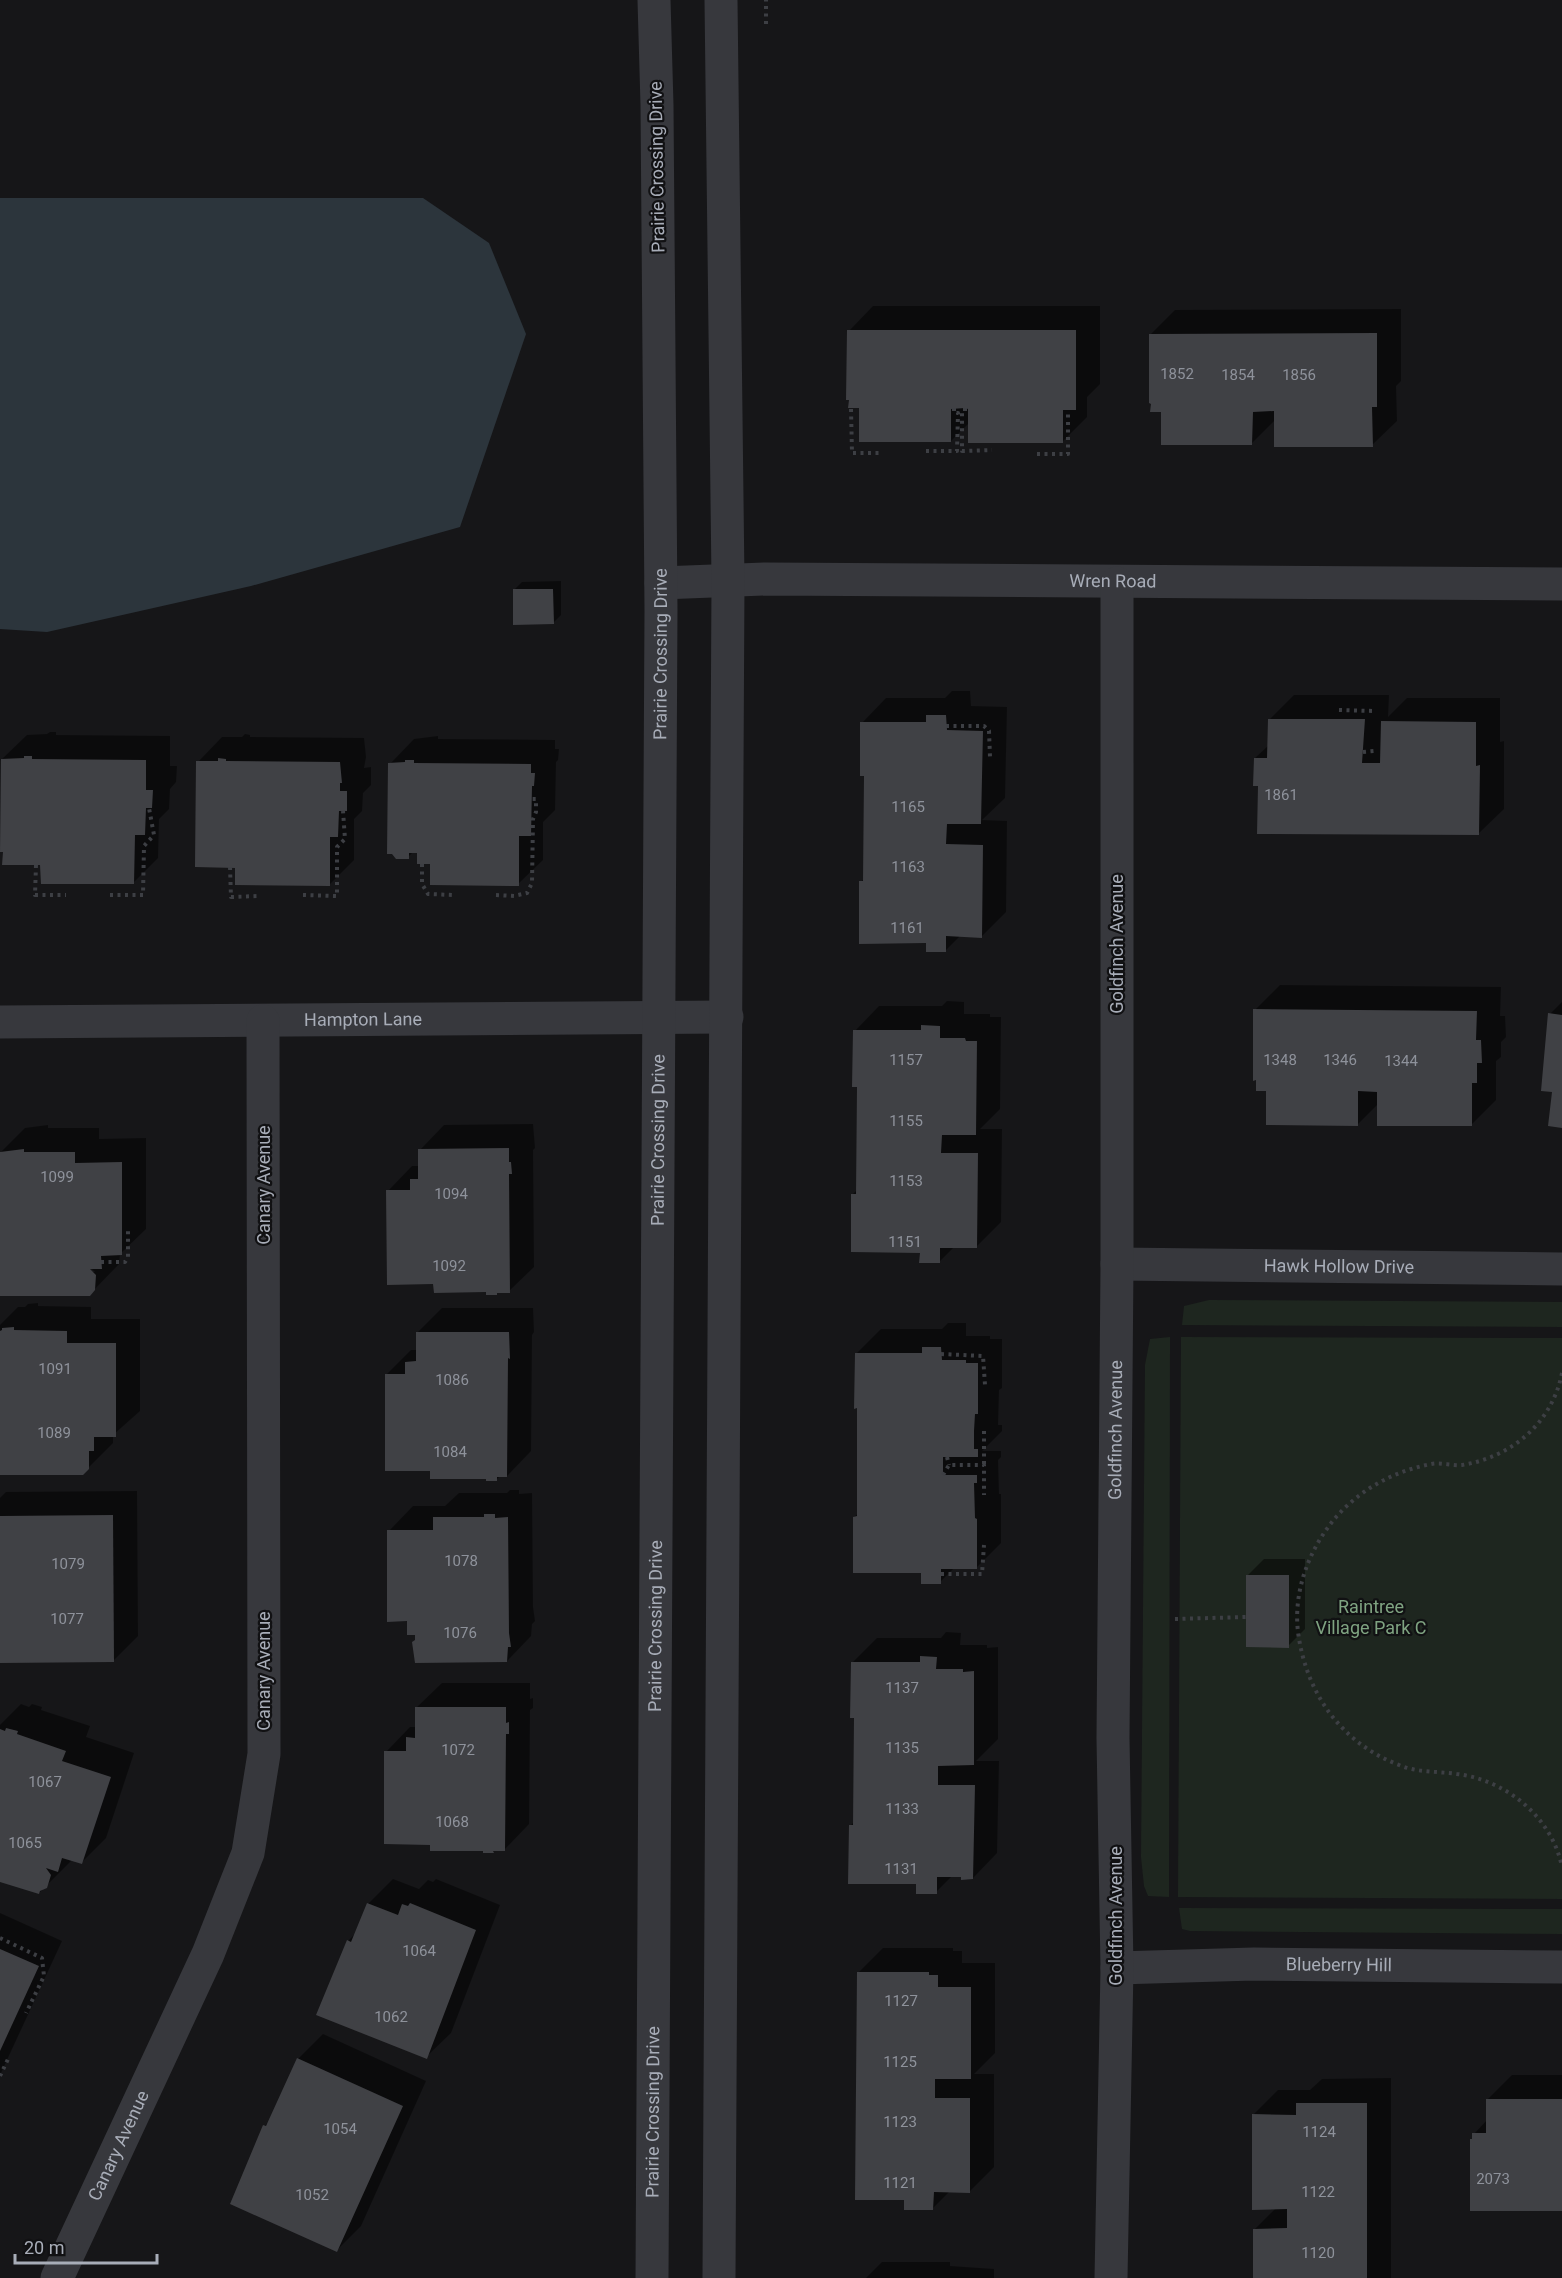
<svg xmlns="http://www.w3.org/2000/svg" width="1562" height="2278" font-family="Roboto,sans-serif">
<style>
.green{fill:#1e261f}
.water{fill:#2c353c}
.shadow{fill:#0007;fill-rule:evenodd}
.building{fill:#404145}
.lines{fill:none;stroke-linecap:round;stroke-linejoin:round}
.path{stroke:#3d3f44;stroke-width:4;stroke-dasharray:3 4.5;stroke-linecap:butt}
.minor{stroke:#37383d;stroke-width:33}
.labels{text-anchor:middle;stroke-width:4.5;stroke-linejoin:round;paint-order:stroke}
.number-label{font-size:15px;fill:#8e929b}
.street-label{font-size:18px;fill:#a8adb8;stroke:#111113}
.park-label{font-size:18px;fill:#7fa381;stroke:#111113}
</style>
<rect width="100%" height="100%" fill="#161618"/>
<!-- green -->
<g class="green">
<polygon points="1209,1300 1562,1302 1562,1327 1182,1325 1184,1306"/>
<polygon points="1170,1337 1169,1897 1148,1896 1144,1886 1141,1857 1145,1365 1150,1339"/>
<polygon points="1181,1337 1562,1338 1562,1899 1178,1897"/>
<polygon points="1179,1908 1562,1909 1562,1934 1190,1931 1182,1929"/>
</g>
<!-- water -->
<polygon class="water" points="0,198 423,198 489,243 526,334 460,527 251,586 47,632 0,629"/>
<!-- shadow -->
<g class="shadow">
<polygon points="873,306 1100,306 1100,384 1087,397 1087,417 1062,442 970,422 951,441 860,407 849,331"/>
<polygon points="1401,309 1401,381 1396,386 1397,421 1372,445 1276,419 1252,443 1163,410 1151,334 1175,310"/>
<polygon points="561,581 561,615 553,623 514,590 522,582"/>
<polygon points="952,691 970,691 971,706 1007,707 1005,798 982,820 1007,821 1006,912 982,936 961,935 945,951 927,941 861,882 865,878 865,775 862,723 886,698 945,698"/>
<polygon points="1294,695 1389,695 1388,717 1407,698 1500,698 1500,742 1504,741 1504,809 1479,833 1259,784 1255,758 1269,745 1269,720"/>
<polygon points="50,732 56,732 56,735 170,736 170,766 177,766 176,782 170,789 169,809 159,819 158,858 133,883 42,864 2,759 27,735 47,734"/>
<polygon points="245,734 250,735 250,737 364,738 366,757 364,768 371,767 371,785 363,793 362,811 354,819 354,860 329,885 236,866 198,762 222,737 242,737"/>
<polygon points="438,736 438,739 555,740 555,749 559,749 558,760 556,762 555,810 543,822 543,860 518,884 432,862 419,851 414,851 408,857 390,764 414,739"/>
<polygon points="1280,985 1501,987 1500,1016 1505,1016 1506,1037 1501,1042 1501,1057 1496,1061 1496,1100 1471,1125 1379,1103 1358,1124 1268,1090 1255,1010"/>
<polygon points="947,1001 964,1002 964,1014 990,1014 990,1017 1001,1017 1000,1109 980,1129 1002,1129 1001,1222 976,1247 954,1247 939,1262 921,1251 853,1194 858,1189 858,1085 855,1031 879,1006 942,1006"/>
<polygon points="1562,1002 1562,1126 1553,1090 1550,1014"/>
<polygon points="533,1124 535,1148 533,1150 534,1267 509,1291 499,1291 496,1294 487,1291 435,1283 388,1191 412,1166 420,1166 420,1150 444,1125"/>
<path d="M48 1125V1128H99V1139L146 1138V1229L120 1254 119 1264 90 1294 0 1286V1153L25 1128ZM86 1263 95 1272H91Z"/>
<polygon points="38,1303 38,1306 91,1307 91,1319 140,1319 140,1411 113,1435 113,1443 82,1474 0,1474 0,1325 18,1307 25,1307 28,1304"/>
<polygon points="442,1308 533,1308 534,1332 532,1335 531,1451 507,1476 500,1476 496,1480 431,1469 386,1375 411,1350 418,1350 417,1333"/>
<polygon points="948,1323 966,1323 966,1336 990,1336 990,1339 1002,1339 1002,1388 999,1390 998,1425 1002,1425 1002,1431 982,1451 1001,1451 1001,1457 998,1460 999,1494 1001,1494 1001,1543 977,1567 955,1567 940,1582 923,1571 854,1517 859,1513 856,1354 881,1329 942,1329"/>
<polygon points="510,1490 519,1490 519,1494 532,1493 533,1607 535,1621 532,1624 531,1636 507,1661 417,1639 417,1633 408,1620 389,1531 413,1506 445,1506 459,1493 507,1493"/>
<polygon points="137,1491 138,1636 113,1661 0,1661 0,1498 6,1492"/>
<polygon points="1264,1559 1305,1559 1305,1629 1288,1646 1247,1576"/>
<polygon points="946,1632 961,1633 960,1645 987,1645 987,1648 998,1647 998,1739 976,1761 999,1761 997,1853 973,1878 953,1875 936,1892 918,1882 850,1826 855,1821 856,1717 852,1663 877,1638 941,1638"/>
<polygon points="442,1683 530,1683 530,1699 533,1698 533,1708 530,1710 529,1824 505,1849 386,1752 410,1727 417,1727 417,1707"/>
<polygon points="21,1704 29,1707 32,1704 42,1707 41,1710 90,1726 86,1737 134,1753 106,1838 81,1863 72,1860 39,1893 0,1880 0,1725"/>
<polygon points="393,1879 419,1889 428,1880 433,1882 436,1879 500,1905 451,2033 426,2057 348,1941 356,1933 368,1904"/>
<polygon points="0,1913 62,1941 0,2075"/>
<polygon points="883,1948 953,1948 953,1951 962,1951 962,1963 995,1963 995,2053 974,2074 994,2074 994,2167 969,2192 950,2191 933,2208 858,1973"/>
<polygon points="323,2034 426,2081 361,2226 336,2251 265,2126 270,2120 298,2059"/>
<polygon points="1512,2075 1562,2075 1562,2209 1474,2134 1487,2120 1487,2100"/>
<polygon points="1391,2078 1391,2278 1255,2278 1255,2229 1276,2208 1253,2115 1278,2090 1310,2090 1322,2079"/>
<polygon points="882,2262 950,2262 950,2266 994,2269 994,2278 866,2278"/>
</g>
<!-- building -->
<g class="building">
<polygon points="847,330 1076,330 1076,410 1063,410 1063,443 968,443 968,409 965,408 951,409 951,442 859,442 859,408 848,408 849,400 846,400"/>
<polygon points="1377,333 1377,407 1372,407 1373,447 1274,447 1274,411 1253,412 1252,445 1161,445 1161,412 1150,412 1151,404 1149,403 1149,334"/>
<polygon points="513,589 553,589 554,624 513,625"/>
<polygon points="926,715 946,715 947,730 983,731 981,824 947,824 946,844 983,845 982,938 946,936 946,952 926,952 926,943 859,944 859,881 863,881 864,776 860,776 860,722 926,722"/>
<polygon points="1268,719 1365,719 1362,763 1380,763 1381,721 1476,722 1476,766 1480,765 1479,835 1257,834 1258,786 1253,786 1254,758 1267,758"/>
<polygon points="24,756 32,756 32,759 146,760 146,790 153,790 152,808 146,808 145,835 135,835 134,884 41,884 40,865 2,865 3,852 0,852 1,759 24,758"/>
<polygon points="218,758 226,759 226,761 340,762 342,783 340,783 340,791 347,791 347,811 339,811 338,837 330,837 330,886 235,885 235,868 195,867 196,761 218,761"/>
<polygon points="405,760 414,760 414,763 531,764 531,773 535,773 534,786 532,786 531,836 519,836 519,886 430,885 430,864 417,864 417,853 409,853 409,859 396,859 392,854 387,854 388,763 405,762"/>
<polygon points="1253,1009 1477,1011 1476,1040 1481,1040 1482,1063 1477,1063 1477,1083 1472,1083 1472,1126 1377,1126 1377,1092 1358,1091 1358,1126 1266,1125 1266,1091 1256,1091 1256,1080 1253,1081"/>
<polygon points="1548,1013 1562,1015 1562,1128 1548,1126 1552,1092 1541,1091"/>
<polygon points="921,1025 940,1026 940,1038 965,1038 966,1041 977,1041 976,1135 942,1135 941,1153 978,1153 977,1248 940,1248 940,1263 919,1263 920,1253 851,1252 851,1194 856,1194 857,1087 852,1087 853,1030 921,1030"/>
<polygon points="509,1148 509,1162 511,1162 512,1174 509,1174 510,1293 497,1293 497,1295 486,1295 486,1292 434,1293 433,1284 387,1285 386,1190 410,1190 410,1179 418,1179 418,1149"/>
<polygon points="24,1149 24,1152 75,1152 75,1163 122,1162 122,1255 101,1256 102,1269 90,1269 96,1275 95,1290 90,1296 0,1296 0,1152"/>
<polygon points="14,1327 14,1330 67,1331 67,1343 116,1343 116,1437 94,1437 94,1451 89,1451 89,1469 83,1475 0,1475 0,1331 2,1330 2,1328"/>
<polygon points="416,1332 509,1332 510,1359 508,1358 507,1477 497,1477 497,1481 486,1481 486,1479 430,1479 430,1471 385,1471 385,1374 405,1374 405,1362 416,1361"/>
<polygon points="922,1347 941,1347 942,1360 966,1360 966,1363 978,1363 978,1414 975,1414 974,1431 974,1449 978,1449 978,1457 943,1457 943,1475 977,1475 977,1483 974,1483 975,1518 977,1519 977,1569 941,1569 941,1584 921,1584 921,1573 853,1573 853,1517 857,1516 857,1408 854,1409 855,1353 922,1353"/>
<polygon points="484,1514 495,1514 495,1518 508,1517 509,1633 511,1647 508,1647 507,1662 415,1663 412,1642 415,1640 415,1635 407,1635 407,1621 387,1622 387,1530 433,1530 433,1517 484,1517"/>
<polygon points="113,1515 114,1662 0,1663 0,1516"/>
<polygon points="1246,1575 1289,1575 1289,1648 1246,1647"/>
<polygon points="920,1656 937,1657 936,1669 963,1669 963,1672 974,1671 974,1765 938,1766 938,1785 975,1785 973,1879 961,1880 961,1877 937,1877 937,1894 916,1894 916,1884 848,1884 849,1825 853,1825 854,1718 850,1718 851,1662 920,1662"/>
<polygon points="415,1707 506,1707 506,1723 509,1722 509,1734 506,1734 505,1851 493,1851 494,1853 483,1853 483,1851 430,1851 430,1845 384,1844 384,1751 406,1751 406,1737 415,1738"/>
<polygon points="6,1728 18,1731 17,1734 66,1751 62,1761 111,1777 82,1864 62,1858 58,1872 46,1868 51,1875 47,1888 40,1891 39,1894 0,1882 0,1729 5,1731"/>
<polygon points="367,1903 398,1915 402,1904 408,1906 410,1903 476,1930 427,2059 316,2015 347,1940 351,1942"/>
<polygon points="0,1949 39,1966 0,2051"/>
<polygon points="857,1972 929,1972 929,1975 938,1975 938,1987 971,1987 971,2079 935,2079 935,2098 970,2098 970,2193 934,2192 933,2210 904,2210 904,2200 855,2200"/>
<polygon points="297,2058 403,2106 337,2252 230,2204 263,2125 266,2126"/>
<polygon points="1486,2099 1562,2099 1562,2211 1470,2211 1470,2139 1472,2139 1472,2133 1486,2133"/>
<polygon points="1296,2103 1367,2103 1367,2278 1253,2278 1253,2229 1287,2228 1287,2209 1252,2210 1252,2114 1296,2115"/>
</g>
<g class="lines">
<!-- path -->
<g class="path">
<polyline points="766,24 766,0"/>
<polyline points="965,408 965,412 962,413 962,451 992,450"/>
<polyline points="851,409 852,453 882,453"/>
<polyline points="926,451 957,451 958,413 954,413 954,408"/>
<polyline points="1037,454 1068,454 1068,410"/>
<polyline points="1339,710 1374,711"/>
<polyline points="946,726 984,726 989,731 990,757"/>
<polyline points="1363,752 1374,751"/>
<polyline points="422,864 422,884 428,894 452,895"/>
<polyline points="36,865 35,895 66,895"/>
<polyline points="230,867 231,897 259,896"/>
<polyline points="110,895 143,895 144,846 154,835 149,808"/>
<polyline points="303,895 337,896 337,847 345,839 343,811"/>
<polyline points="496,895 514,896 527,893 532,883 533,819 536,812 536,799 532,799"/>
<polyline points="101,1262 125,1262 128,1257 128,1231"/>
<polyline points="941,1354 983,1356 985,1385"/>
<path d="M1562 1373C1552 1423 1512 1457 1462 1465 1452 1466 1441 1462 1431 1464 1395 1471 1362 1488 1337 1516 1310 1547 1293 1590 1298 1632 1306 1693 1341 1743 1399 1765 1418 1773 1437 1771 1457 1774 1506 1780 1552 1817 1562 1867"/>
<polyline points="984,1431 984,1465"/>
<polyline points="947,1457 949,1465"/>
<polyline points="943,1475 949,1465 984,1465 984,1495"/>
<polyline points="941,1574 982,1574 984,1545"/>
<polyline points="1175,1619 1246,1617"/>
<polyline points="0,1938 42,1958 44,1976 26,2013"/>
<polyline points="0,2076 9,2057"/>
</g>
<!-- minor -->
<g class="minor">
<path id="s1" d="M661 583 765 579 1562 584"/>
<path id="s2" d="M0 1022 727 1017"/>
<path id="s3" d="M1117 1264 1562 1269"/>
<path id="s4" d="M1117 1968 1254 1964 1562 1967"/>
<path id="s5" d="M57 2278 208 1954 248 1853 264 1754 263 1021"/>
<path id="s6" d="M652 2278 661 610 657 105 654 0"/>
<polyline points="719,2278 728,581 721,0"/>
<path id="s7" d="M1111 2278 1117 1968 1113 1738 1117 1264V583"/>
</g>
</g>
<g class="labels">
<!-- number labels -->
<g class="number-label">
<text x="1177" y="379">1852</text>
<text x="1238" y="380">1854</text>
<text x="1299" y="380">1856</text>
<text x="1281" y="800">1861</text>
<text x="908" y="812">1165</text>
<text x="908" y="872">1163</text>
<text x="907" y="933">1161</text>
<text x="906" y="1065">1157</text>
<text x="1280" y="1065">1348</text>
<text x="1340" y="1065">1346</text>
<text x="1401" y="1066">1344</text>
<text x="906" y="1126">1155</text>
<text x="57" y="1182">1099</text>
<text x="906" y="1186">1153</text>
<text x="451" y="1199">1094</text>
<text x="905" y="1247">1151</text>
<text x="449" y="1271">1092</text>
<text x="55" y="1374">1091</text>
<text x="452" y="1385">1086</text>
<text x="54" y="1438">1089</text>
<text x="450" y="1457">1084</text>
<text x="461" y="1566">1078</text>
<text x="68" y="1569">1079</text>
<text x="67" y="1624">1077</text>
<text x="460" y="1638">1076</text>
<text x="902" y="1693">1137</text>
<text x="902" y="1753">1135</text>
<text x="458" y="1755">1072</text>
<text x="45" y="1787">1067</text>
<text x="902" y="1814">1133</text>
<text x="452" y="1827">1068</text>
<text x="25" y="1848">1065</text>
<text x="901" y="1874">1131</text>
<text x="419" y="1956">1064</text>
<text x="901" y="2006">1127</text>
<text x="391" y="2022">1062</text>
<text x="900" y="2067">1125</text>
<text x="900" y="2127">1123</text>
<text x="340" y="2134">1054</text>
<text x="1319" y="2137">1124</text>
<text x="1493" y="2184">2073</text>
<text x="900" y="2188">1121</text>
<text x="1318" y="2197">1122</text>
<text x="312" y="2200">1052</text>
<text x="1318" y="2258">1120</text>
</g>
<!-- street labels -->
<g class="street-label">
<text transform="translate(657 167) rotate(-91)" y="6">Prairie Crossing Drive</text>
<text dy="6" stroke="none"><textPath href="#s1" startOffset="452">Wren Road</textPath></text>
<text dy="6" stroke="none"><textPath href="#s6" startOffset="1624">Prairie Crossing Drive</textPath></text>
<text transform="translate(1117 944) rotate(-90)" y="6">Goldfinch Avenue</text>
<text dy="6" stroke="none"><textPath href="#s2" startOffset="363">Hampton Lane</textPath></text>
<text dy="6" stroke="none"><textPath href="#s6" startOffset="1138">Prairie Crossing Drive</textPath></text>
<text transform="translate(264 1185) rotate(-90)" y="6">Canary Avenue</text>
<text dy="6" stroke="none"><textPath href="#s3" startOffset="222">Hawk Hollow Drive</textPath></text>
<text dy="6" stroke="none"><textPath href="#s7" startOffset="848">Goldfinch Avenue</textPath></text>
<text dy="6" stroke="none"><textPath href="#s6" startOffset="652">Prairie Crossing Drive</textPath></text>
<text transform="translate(264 1671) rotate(-90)" y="6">Canary Avenue</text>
<text transform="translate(1116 1916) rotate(-90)" y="6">Goldfinch Avenue</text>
<text dy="6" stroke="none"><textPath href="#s4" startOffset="222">Blueberry Hill</textPath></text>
<text dy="6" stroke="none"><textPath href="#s6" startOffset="166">Prairie Crossing Drive</textPath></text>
<text dy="6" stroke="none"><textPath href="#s5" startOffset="146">Canary Avenue</textPath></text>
</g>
<!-- park labels -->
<g class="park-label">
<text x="1371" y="1613">Raintree<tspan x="1371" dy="21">Village Park C</tspan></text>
</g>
</g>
<!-- scale -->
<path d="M15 2254v9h142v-9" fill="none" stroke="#a8adb8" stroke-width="3"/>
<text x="24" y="2254" font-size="18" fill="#a8adb8" stroke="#111113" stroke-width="4.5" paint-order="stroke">20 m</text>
</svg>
